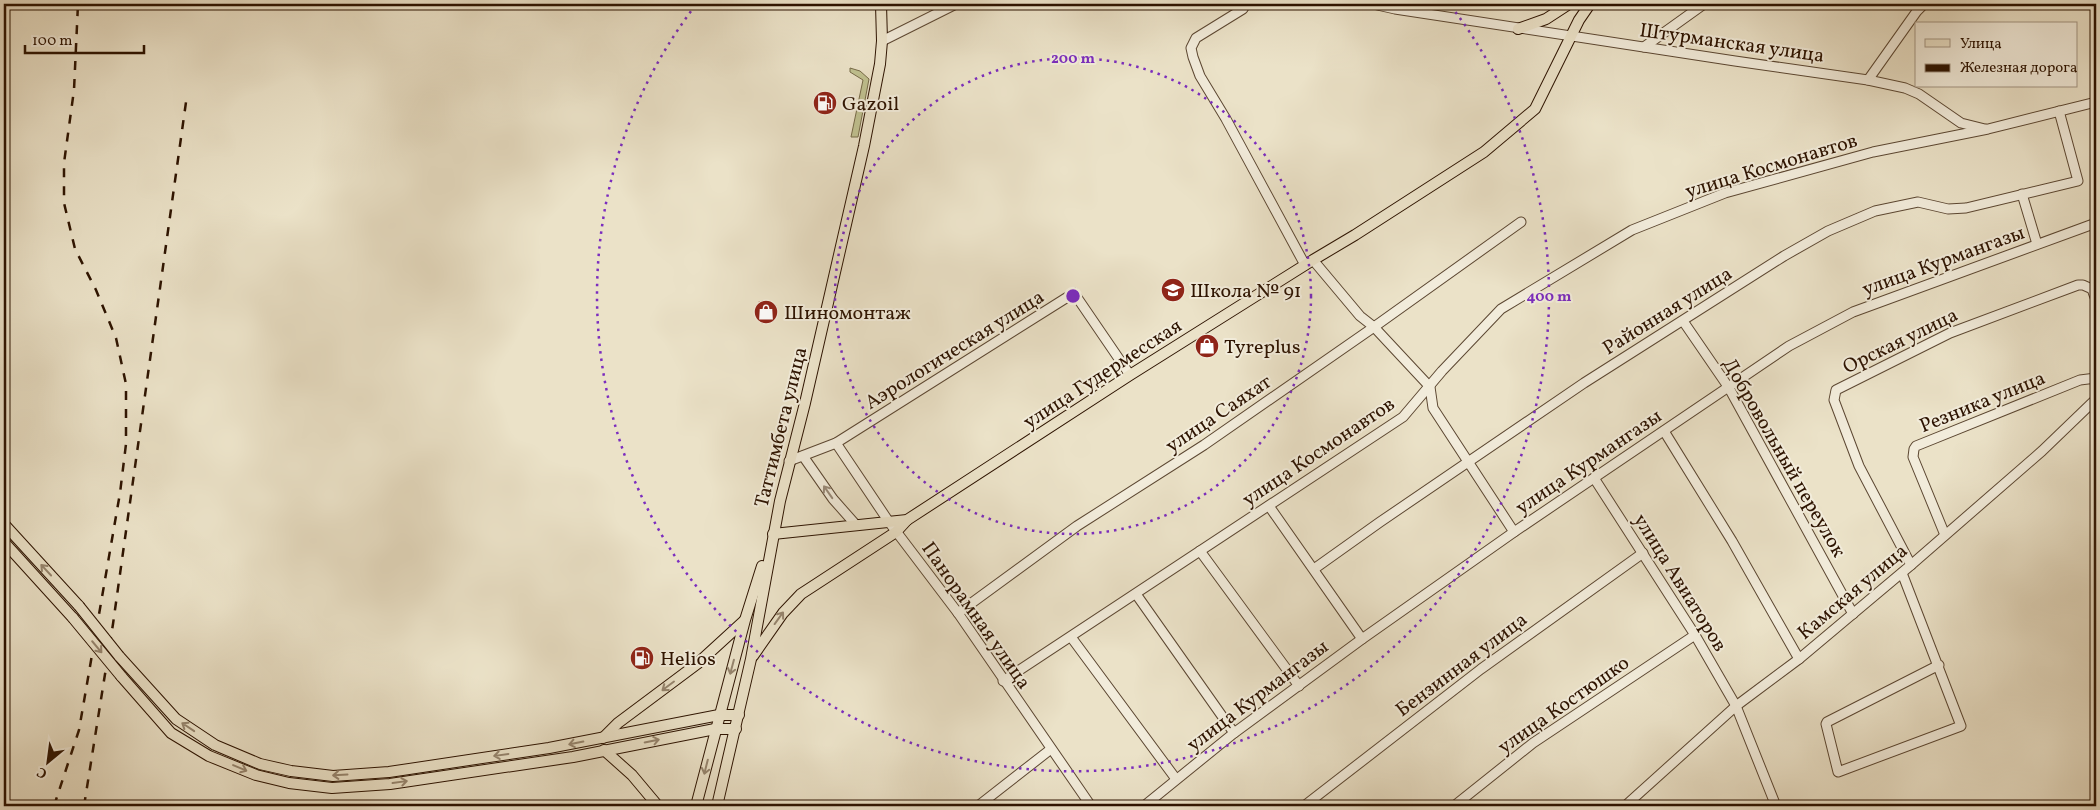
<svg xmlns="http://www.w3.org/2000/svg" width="2100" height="810" font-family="Vollkorn,serif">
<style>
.green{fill:#c0c190;stroke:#766a48}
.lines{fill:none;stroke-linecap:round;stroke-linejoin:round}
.minor-casing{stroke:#5c4732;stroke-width:11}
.major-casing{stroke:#2d1300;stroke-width:12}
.minor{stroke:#f2ecdb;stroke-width:9}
.major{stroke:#ebe2c8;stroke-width:10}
.rail{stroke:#2d1300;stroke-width:2.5;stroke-dasharray:9 9;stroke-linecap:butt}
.major-bridge-casing{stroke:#2d1300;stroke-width:12;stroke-linecap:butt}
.major-bridge{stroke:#ebe2c8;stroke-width:10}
.oneway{stroke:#998a78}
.oneway2{stroke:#96856e}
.ring{fill:none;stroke:#7b2cbf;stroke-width:2.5;stroke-dasharray:2.5 5}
.labels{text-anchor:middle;stroke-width:4;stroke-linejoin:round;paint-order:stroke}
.street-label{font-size:20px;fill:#2d1300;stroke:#f2ecdb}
.poi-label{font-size:20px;fill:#2d1300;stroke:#f2ecdb;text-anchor:start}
.centre{fill:#7b2cbf;stroke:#f2ecdb;stroke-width:2.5}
.ring-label{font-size:15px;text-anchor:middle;font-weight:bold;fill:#7b2cbf;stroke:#f2ecdb;stroke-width:4;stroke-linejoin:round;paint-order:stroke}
</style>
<rect width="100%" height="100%" fill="#ebe2c8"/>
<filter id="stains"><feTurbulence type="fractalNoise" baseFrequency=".004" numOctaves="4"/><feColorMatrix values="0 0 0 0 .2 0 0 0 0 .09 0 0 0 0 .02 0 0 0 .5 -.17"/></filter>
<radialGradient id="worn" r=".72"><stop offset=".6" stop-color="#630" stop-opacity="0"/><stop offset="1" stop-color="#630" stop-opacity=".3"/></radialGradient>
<!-- green -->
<polygon class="green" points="850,68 860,71 869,79 858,137 851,137 863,80 850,72"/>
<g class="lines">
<!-- minor casing -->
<g class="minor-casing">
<g id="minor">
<polyline points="1246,4 1243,9 1196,38 1191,48 1193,57 1200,76 1226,119 1305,265"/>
<polyline points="1373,4 1395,9 1735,61 1868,80 1905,88 1919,94 1961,123 1985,129"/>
<polyline points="882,41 956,4"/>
<polyline points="1644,47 1704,4"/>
<polyline points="1868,80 1917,11 1924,4"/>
<polyline points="2022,194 2037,244"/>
<polyline points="1313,260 1360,316 1374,327 1430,387 1433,408 1514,532"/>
<polyline points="1683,321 1729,388 1853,614"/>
<polyline points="1664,431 1732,541 1799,659"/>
<polyline points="836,443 889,522 958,613 1091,806"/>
<polyline points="803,456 833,499 856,525"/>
<polyline points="789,461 836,443 1074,293 1130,375"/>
<polyline points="1594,478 1695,635 1736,706 1776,806"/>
<polyline points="1269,506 1362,639"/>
<polyline points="1945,535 1913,457 1914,449 1916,446 2080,380 2096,378"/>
<polyline points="1200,551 1299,686"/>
<polyline points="1911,565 1859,466 1834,400 1836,390 1950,333 2078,285 2083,285 2092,289 2096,300"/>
<polyline points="1314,569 1380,522 1584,383 1784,256 1828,231 1875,211 1918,202 1948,209 1966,208 2078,181 2059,111"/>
<polyline points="1902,573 1961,726 1838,772 1826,724 1827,722 1939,665"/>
<polyline points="1136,594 1234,733"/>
<polyline points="958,613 1077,526 1204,445 1374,327 1521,222"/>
<polyline points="1071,637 1176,779"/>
<polyline points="1003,681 1403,417 1442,371 1501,309 1632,230 1725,193 1873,152 1988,129 2096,102"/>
<polyline points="978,806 1051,749"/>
<polyline points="1144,806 1234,733 1362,639 1514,532 1789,346 1853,312 2096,223"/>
<polyline points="1304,806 1481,669 1643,553"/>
<polyline points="1454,806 1533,743 1695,635"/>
<polyline points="1625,806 1736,706 1799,659 1911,565 2042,451 2096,399"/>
</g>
</g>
<!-- major casing -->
<g class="major-casing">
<g id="major">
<polyline points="1518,29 1546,19 1569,4"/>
<polyline points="4,524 79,606"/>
<polyline points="773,534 907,520 1130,375 1313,260 1355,235 1484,152 1535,109 1579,20 1590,4"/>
<polyline points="4,542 73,618"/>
<polyline points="119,656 176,719 215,745 260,764 291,771 333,776 389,772 549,748 719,715 739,715"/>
<polyline points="753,656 783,613 801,594 896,532 907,520"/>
<polyline points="121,676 171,733 209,756 256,775 289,783 332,788 390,784 573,757 715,729 736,729"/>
<polyline points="603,738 618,723 697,664 744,621"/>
<polyline points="604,750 632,775 658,806"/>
<polyline points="696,806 745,620 762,566"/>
<polyline points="717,806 751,659 780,501 805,403 864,146 880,64 882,41 881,4"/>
</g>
</g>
<!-- minor -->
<use href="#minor" class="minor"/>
<!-- major -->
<use href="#major" class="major"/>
<!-- rail -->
<g class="rail">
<polyline points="54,806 79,730 120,493 126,444 126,384 116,338 96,290 75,249 64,203 64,163 74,90 78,4"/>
<polyline points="84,806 113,624 187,95"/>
</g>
<!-- major-bridge casing -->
<g class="major-bridge-casing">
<g id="major-bridge">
<polyline points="79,606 119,656"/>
<polyline points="73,618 121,676"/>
</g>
</g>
<!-- major-bridge -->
<use href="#major-bridge" class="major-bridge"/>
</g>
<!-- one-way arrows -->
<defs><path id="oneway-shaft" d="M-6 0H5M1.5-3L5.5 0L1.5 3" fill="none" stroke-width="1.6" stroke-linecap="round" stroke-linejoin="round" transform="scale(1.25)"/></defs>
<use class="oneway" href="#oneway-shaft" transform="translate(828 492) rotate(-125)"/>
<g class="oneway2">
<use href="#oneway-shaft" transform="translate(46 570) rotate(-133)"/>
<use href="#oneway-shaft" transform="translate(779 618) rotate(-54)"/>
<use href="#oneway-shaft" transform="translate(97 647) rotate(50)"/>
<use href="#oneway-shaft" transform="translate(732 667) rotate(105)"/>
<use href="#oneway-shaft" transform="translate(668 686) rotate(143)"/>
<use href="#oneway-shaft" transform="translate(188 727) rotate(-146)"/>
<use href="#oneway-shaft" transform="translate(652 741) rotate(-11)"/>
<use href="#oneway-shaft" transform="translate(576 743) rotate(169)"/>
<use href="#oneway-shaft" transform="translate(501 755) rotate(172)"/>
<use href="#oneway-shaft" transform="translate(706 767) rotate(104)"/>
<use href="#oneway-shaft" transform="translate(240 768) rotate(23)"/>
<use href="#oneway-shaft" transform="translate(340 775) rotate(177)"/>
<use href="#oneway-shaft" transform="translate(400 782) rotate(-8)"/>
</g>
<!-- distance rings -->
<g class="ring">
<circle cx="1073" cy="296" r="238"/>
<path d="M1451 6A476 476 0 1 1 695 6"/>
</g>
<!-- icons -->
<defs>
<g id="fuel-disc" transform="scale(1.25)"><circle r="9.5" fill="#8f2418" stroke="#f2ecdb"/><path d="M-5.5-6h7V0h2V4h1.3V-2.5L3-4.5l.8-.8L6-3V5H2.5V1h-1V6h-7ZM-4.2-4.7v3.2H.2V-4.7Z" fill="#fff"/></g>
<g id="school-disc" transform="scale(1.25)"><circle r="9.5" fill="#8f2418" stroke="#f2ecdb"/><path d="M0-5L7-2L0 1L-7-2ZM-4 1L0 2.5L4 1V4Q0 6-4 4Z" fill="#fff"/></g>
<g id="shop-disc" transform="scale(1.25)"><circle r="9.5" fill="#8f2418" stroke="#f2ecdb"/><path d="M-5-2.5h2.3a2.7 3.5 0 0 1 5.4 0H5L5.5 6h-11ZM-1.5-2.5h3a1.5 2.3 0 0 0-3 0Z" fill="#fff"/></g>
</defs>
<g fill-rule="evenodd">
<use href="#fuel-disc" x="825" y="103"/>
<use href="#school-disc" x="1173" y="290"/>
<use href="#shop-disc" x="766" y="312"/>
<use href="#shop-disc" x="1207" y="346"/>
<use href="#fuel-disc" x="642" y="658"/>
</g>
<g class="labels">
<!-- street labels -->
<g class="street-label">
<text transform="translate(1732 42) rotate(8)" y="7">Штурманская улица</text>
<text transform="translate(1771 165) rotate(-17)" y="7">улица Космонавтов</text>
<text transform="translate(1943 260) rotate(-20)" y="7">улица Курмангазы</text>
<text transform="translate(1667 310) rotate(-32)" y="7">Районная улица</text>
<text transform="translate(1900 340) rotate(-26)" y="7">Орская улица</text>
<text transform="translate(954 349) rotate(-32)" y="7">Аэрологическая улица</text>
<text transform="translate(1102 373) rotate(-33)" y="7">улица Гудермесская</text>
<text transform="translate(1982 401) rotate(-22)" y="7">Резника улица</text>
<text transform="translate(1218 413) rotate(-34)" y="7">улица Саяхат</text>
<text transform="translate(780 427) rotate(-76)" y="7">Таттимбета улица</text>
<text transform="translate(1318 451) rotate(-34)" y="7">улица Космонавтов</text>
<text transform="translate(1785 457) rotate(60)" y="7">Добровольный переулок</text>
<text transform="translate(1588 461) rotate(-34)" y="7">улица Курмангазы</text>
<text transform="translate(1681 582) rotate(58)" y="7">улица Авиаторов</text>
<text transform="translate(1852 591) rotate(-40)" y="7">Камская улица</text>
<text transform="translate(977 615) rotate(55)" y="7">Панорамная улица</text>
<text transform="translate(1461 664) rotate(-37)" y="7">Бензинная улица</text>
<text transform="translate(1257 695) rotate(-37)" y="7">улица Курмангазы</text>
<text transform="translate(1563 704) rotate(-35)" y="7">улица Костюшко</text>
</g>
<!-- poi labels -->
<g class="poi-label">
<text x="842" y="110">Gazoil</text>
<text x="1190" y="297">Школа № 91</text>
<text x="784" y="319">Шиномонтаж</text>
<text x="1224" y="353">Tyreplus</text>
<text x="660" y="665">Helios</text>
</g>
</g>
<circle cx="1073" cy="296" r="8" class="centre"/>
<g class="ring-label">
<text x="1073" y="63">200 m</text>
<text x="1549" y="301">400 m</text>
</g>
<!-- margin -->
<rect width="2100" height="810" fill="none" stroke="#ebe2c8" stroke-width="20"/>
<rect x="5" y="5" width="2090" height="800" fill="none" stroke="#2d1300" stroke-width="2.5"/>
<rect x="10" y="10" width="2080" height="790" fill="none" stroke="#2d1300"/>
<!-- legend -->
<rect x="1915" y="22" width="162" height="65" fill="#f2ecdb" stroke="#a39583"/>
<rect x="1925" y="39" width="25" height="8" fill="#ebe2c8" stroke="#a39583"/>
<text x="1960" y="48" font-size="15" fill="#2d1300">Улица</text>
<rect x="1925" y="64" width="25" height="8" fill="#2d1300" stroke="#a39583"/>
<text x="1960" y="72" font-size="15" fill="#2d1300">Железная дорога</text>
<!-- north arrow -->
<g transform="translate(48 762) rotate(209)" stroke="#f2ecdb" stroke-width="4" paint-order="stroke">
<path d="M0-4L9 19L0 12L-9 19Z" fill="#2d1300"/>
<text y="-8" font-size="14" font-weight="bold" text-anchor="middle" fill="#2d1300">С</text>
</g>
<!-- scale -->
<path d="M25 45v8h119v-8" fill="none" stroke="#2d1300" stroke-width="2.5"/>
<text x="32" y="45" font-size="15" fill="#2d1300" stroke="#f2ecdb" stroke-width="4" paint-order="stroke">100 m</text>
<rect width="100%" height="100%" filter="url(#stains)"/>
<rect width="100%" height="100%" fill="url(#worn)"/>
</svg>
